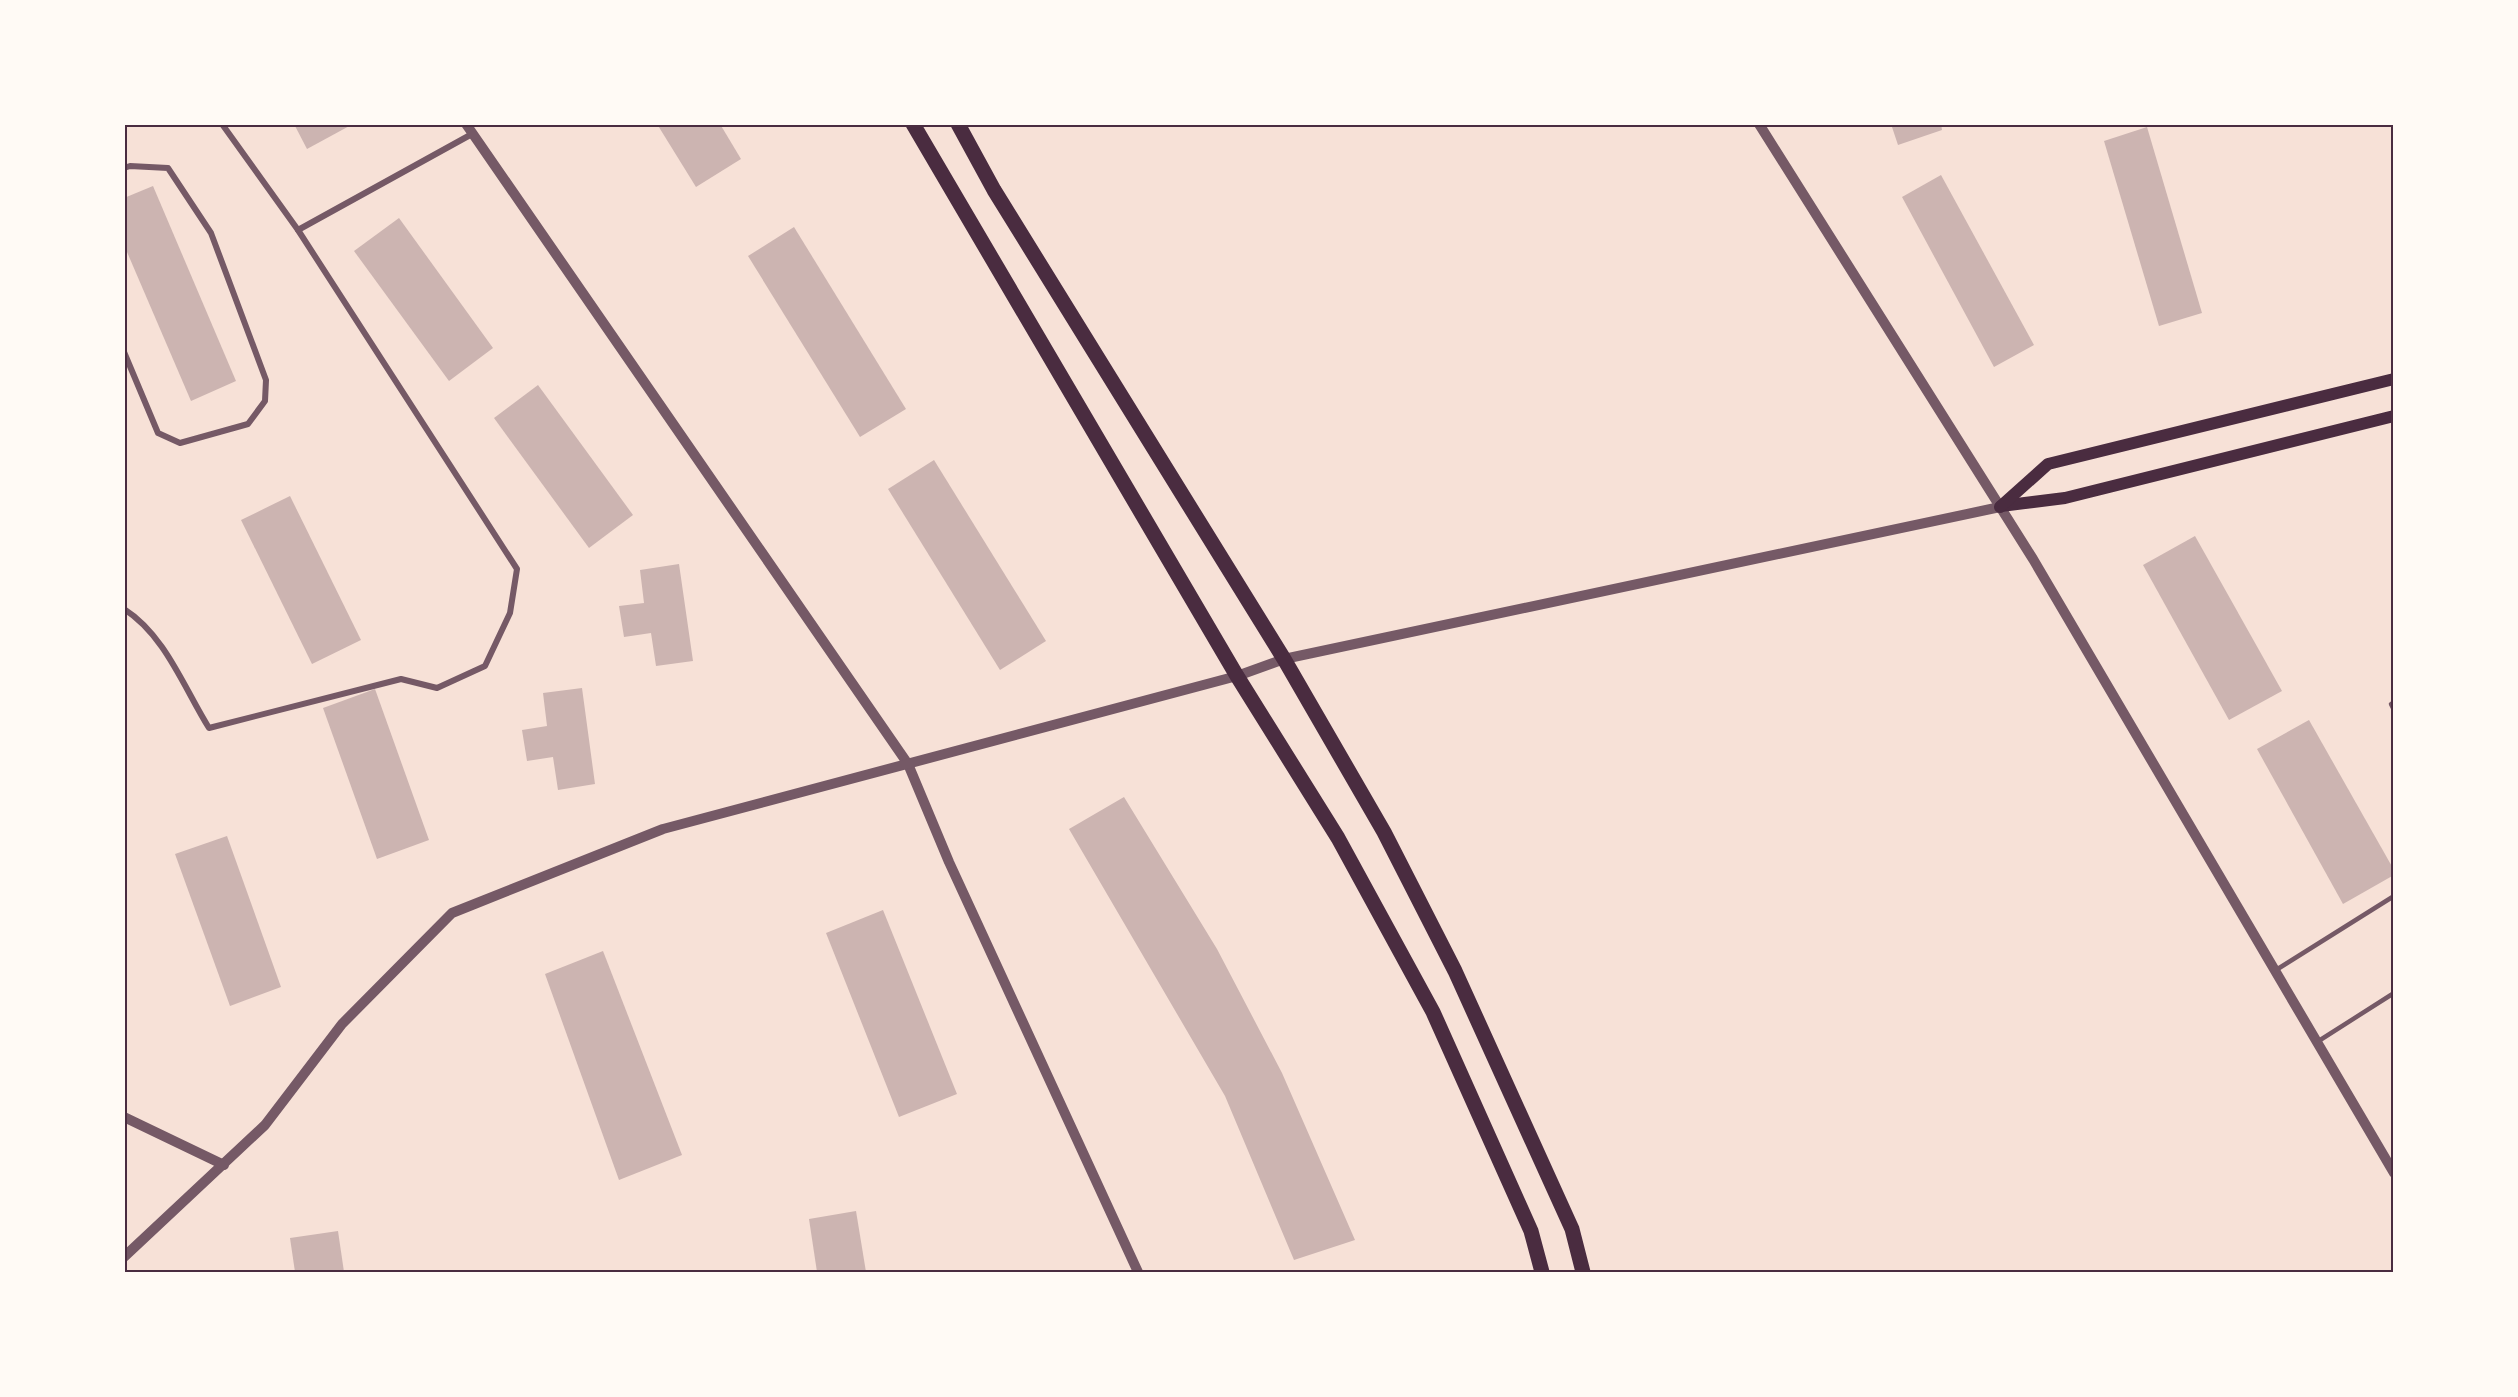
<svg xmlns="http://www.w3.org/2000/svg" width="2518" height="1397" font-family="'Archivo Narrow',sans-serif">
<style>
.building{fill:#ccb4b1}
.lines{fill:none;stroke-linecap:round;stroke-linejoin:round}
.service{stroke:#755966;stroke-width:4.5}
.minor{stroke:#755966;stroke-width:6}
.tertiary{stroke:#755966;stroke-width:10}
.secondary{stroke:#4a2c40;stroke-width:12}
.primary{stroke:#4a2c40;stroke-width:15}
.neatline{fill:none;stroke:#4a2c40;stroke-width:2}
</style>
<rect width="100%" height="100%" fill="#f7e1d7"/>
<!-- building -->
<g class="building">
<polygon points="294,124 353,124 307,149"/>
<polygon points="657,124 720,124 741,159 696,187"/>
<polygon points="1891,124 1941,124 1942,130 1898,145"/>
<polygon points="2147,127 2202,313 2159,326 2104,141"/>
<polygon points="1941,175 2034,345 1994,367 1902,197"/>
<polygon points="153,186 236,381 191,401 124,245 124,198"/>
<polygon points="399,218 493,348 449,381 354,251"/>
<polygon points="794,227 906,409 860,437 748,256"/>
<polygon points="538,385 633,515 589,548 494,418"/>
<polygon points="934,460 1046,641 1000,670 888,489"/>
<polygon points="290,496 361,640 312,664 241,520"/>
<polygon points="2195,536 2282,691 2229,720 2143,565"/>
<polygon points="679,564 693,661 656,666 651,633 624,637 619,606 644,603 640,570"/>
<polygon points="582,688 595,784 558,790 553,757 527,761 522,730 547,726 543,693"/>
<polygon points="375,689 429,840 377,859 323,708"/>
<polygon points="2309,720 2394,870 2394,875 2343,904 2257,749"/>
<polygon points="1124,797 1217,949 1282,1073 1355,1240 1294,1260 1225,1096 1069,829"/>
<polygon points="227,836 281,987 230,1006 175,854"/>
<polygon points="883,910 957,1094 899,1117 826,933"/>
<polygon points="603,951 682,1155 619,1180 545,974"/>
<polygon points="856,1211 866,1272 817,1272 809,1219"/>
<polygon points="338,1231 344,1272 295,1272 290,1238"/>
</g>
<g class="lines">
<!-- service -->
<g class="service">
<polyline points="2394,702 2391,704 2394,710"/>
<polyline points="2276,970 2394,896"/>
<polyline points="2317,1042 2394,993"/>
</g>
<!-- minor -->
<g class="minor">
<polyline points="222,124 298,230 472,134"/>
<polyline points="124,168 130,166 168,168 211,233 266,380 265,401 248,424 180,443 158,433 124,352"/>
<path d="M124 609C165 635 184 688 209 728L401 679 437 688 485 666 510 613 517 569 298 230"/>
</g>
<!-- tertiary -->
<g class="tertiary">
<polyline points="466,124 908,764 949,862 1138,1272"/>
<polyline points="1759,124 2033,559 2394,1173"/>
<polyline points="124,1117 224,1165"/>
<polyline points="124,1257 265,1125 342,1024 452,913 663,829 1237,676 1284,659 2000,507"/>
</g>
<!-- secondary -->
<g class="secondary">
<polyline points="2001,506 2065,498 2394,416"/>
<polyline points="2000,507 2048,464 2394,379"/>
</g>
<!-- primary -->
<g class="primary">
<polyline points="913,124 1237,676 1338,838 1433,1012 1531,1231 1542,1272"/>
<polyline points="958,124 994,190 1284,659 1384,832 1455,971 1572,1229 1583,1272"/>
</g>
</g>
<!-- border -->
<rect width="2518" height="1397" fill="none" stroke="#fffaf5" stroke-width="252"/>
<rect x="126" y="126" width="2266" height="1145" class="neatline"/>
</svg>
